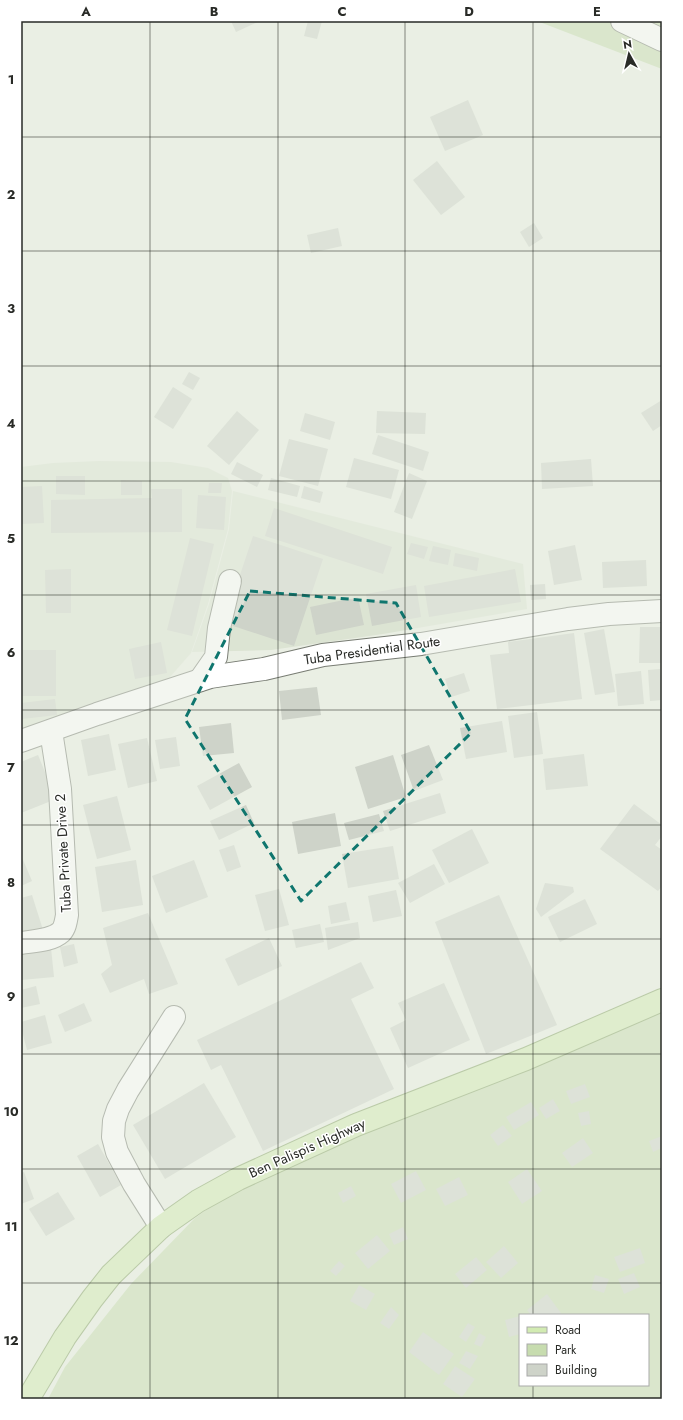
<svg xmlns="http://www.w3.org/2000/svg" width="683" height="1420" font-family="Jost,sans-serif">
<style>
.built{fill:#dce4d3}
.green{fill:#c7dcaf;fill-rule:evenodd}
.building{fill:#ced3c9}
.lines{fill:none;stroke-linecap:round;stroke-linejoin:round}
.minor-casing{stroke:#787c73;stroke-width:24}
.major-casing{stroke:#839f60;stroke-width:24}
.minor{stroke:#fff;stroke-width:22}
.major{stroke:#d2ebb2;stroke-width:22}
.marked{fill:none;stroke:#0f766e;stroke-width:3;stroke-dasharray:8 5;stroke-linejoin:round}
.grid{fill:none;stroke:#292b27;stroke-width:1;stroke-opacity:0.55}
.labels{text-anchor:middle;stroke-width:3;stroke-linejoin:round;paint-order:stroke}
.street-label{font-size:14px;fill:#292b27;stroke:#fff}
.neatline{fill:none;stroke:#292b27;stroke-width:1.5}
.grid-label{font-size:13px;text-anchor:middle;font-weight:bold;fill:#292b27}
</style>
<rect width="100%" height="100%" fill="#eaefe4"/>
<!-- built -->
<g class="built">
<polygon points="99,461 171,462 208,468 228,478 232,491 228,529 208,604 191,653 170,677 137,692 21,730 21,467 53,463"/>
<polygon points="233,491 523,564 527,609 383,634 271,650 192,652 209,604 229,529"/>
</g>
<!-- green -->
<g class="green">
<polygon points="537,21 662,21 662,69"/>
<path d="M662 1011V1399H48L65 1367 131 1284 194 1219 226 1195 372 1130ZM520 1315H648V1385H520Z"/>
</g>
<!-- building -->
<g class="building">
<polygon points="231,21 260,21 236,32"/>
<polygon points="308,21 322,21 317,39 304,36"/>
<polygon points="468,100 483,135 445,151 430,117"/>
<polygon points="437,161 465,197 441,215 413,180"/>
<polygon points="534,223 543,238 529,247 520,232"/>
<polygon points="338,228 342,246 311,253 307,235"/>
<polygon points="189,372 200,378 193,390 182,384"/>
<polygon points="173,387 192,399 173,429 154,417"/>
<polygon points="662,400 662,425 653,431 641,413"/>
<polygon points="237,411 259,430 229,465 207,446"/>
<polygon points="377,411 426,413 425,434 376,433"/>
<polygon points="305,413 335,422 330,440 300,431"/>
<polygon points="378,435 429,452 423,471 372,454"/>
<polygon points="289,439 328,449 318,486 279,476"/>
<polygon points="354,458 399,470 391,499 346,487"/>
<polygon points="591,459 593,486 542,489 541,463"/>
<polygon points="237,462 263,475 257,487 231,474"/>
<polygon points="409,473 427,481 412,519 394,512"/>
<polygon points="56,476 85,476 85,495 56,494"/>
<polygon points="271,478 300,486 297,497 268,490"/>
<polygon points="121,480 142,481 142,495 121,495"/>
<polygon points="209,483 222,483 221,493 208,493"/>
<polygon points="42,486 44,523 21,524 21,487"/>
<polygon points="304,486 323,492 320,503 301,498"/>
<polygon points="151,489 182,489 182,532 51,533 51,500 152,498"/>
<polygon points="198,495 226,497 224,530 196,528"/>
<polygon points="274,508 392,547 383,574 265,536"/>
<polygon points="253,536 323,559 294,646 224,623"/>
<polygon points="190,538 214,544 192,636 167,630"/>
<polygon points="411,543 428,547 424,559 407,554"/>
<polygon points="575,545 582,580 554,585 548,551"/>
<polygon points="433,546 451,550 448,565 429,561"/>
<polygon points="455,553 479,558 477,571 453,566"/>
<polygon points="646,560 647,586 603,588 602,562"/>
<polygon points="71,569 71,613 46,613 45,570"/>
<polygon points="515,569 521,602 429,617 424,586"/>
<polygon points="545,584 546,599 531,600 530,585"/>
<polygon points="416,585 421,617 372,626 366,594"/>
<polygon points="358,597 364,625 316,635 310,607"/>
<polygon points="640,627 662,627 661,663 639,663"/>
<polygon points="604,629 615,692 595,695 584,633"/>
<polygon points="574,633 582,699 497,709 490,655 509,653 508,642"/>
<polygon points="161,642 167,673 135,679 129,649"/>
<rect x="21" y="650" width="35" height="46"/>
<polygon points="660,669 662,700 650,701 648,670"/>
<polygon points="641,671 644,704 618,706 615,674"/>
<polygon points="464,673 470,691 451,697 445,679"/>
<polygon points="317,687 321,715 282,720 279,691"/>
<polygon points="55,699 57,715 22,719 21,703"/>
<polygon points="537,712 543,754 514,758 508,716"/>
<polygon points="502,721 507,752 466,759 460,728"/>
<polygon points="231,723 234,753 203,756 199,727"/>
<polygon points="109,734 116,770 88,776 81,740"/>
<polygon points="176,737 180,766 160,769 155,740"/>
<polygon points="147,738 157,781 128,788 118,744"/>
<polygon points="429,745 443,780 414,791 401,755"/>
<polygon points="584,754 588,786 546,790 543,759"/>
<polygon points="38,755 56,799 21,813 21,762"/>
<polygon points="393,755 406,797 368,809 355,767"/>
<polygon points="239,763 252,787 210,810 197,786"/>
<polygon points="440,793 446,813 390,831 383,811"/>
<polygon points="117,796 131,850 97,859 83,805"/>
<polygon points="634,804 662,825 662,836 655,845 662,850 662,886 658,891 600,849"/>
<polygon points="246,805 254,823 219,840 210,821"/>
<polygon points="335,813 341,846 298,854 292,822"/>
<polygon points="379,814 384,831 349,840 344,823"/>
<polygon points="472,829 489,863 449,883 432,850"/>
<polygon points="234,845 241,867 227,872 219,850"/>
<polygon points="393,846 399,879 348,888 342,854"/>
<polygon points="21,855 32,881 21,886"/>
<polygon points="136,860 143,905 102,912 95,867"/>
<polygon points="194,860 208,897 166,913 152,876"/>
<polygon points="434,864 445,884 410,903 398,883"/>
<polygon points="545,883 573,887 574,892 541,917 536,909"/>
<polygon points="279,889 289,925 265,931 255,895"/>
<polygon points="396,890 402,916 373,922 368,896"/>
<polygon points="32,895 43,930 21,937 21,898"/>
<polygon points="499,895 557,1025 486,1054 435,922"/>
<polygon points="585,899 597,924 560,942 548,917"/>
<polygon points="346,902 350,920 331,924 328,906"/>
<polygon points="148,913 178,984 149,994 144,979 110,993 101,974 112,965 103,928"/>
<polygon points="358,922 360,938 328,950 325,928"/>
<polygon points="320,924 324,942 296,948 292,930"/>
<polygon points="269,938 282,966 238,986 225,959"/>
<polygon points="74,944 78,963 64,967 60,947"/>
<polygon points="51,948 54,977 21,980 21,950"/>
<polygon points="361,962 374,988 351,999 394,1089 263,1151 221,1065 211,1070 197,1040"/>
<polygon points="444,983 470,1040 408,1068 390,1028 406,1020 398,1003"/>
<polygon points="36,986 40,1004 21,1008 21,990"/>
<polygon points="84,1003 92,1021 65,1032 58,1015"/>
<polygon points="45,1015 52,1043 27,1050 21,1027 21,1022"/>
<polygon points="204,1083 236,1137 165,1179 133,1125"/>
<polygon points="585,1084 590,1097 571,1104 566,1091"/>
<polygon points="553,1099 560,1111 546,1119 539,1108"/>
<polygon points="531,1102 539,1115 514,1130 506,1117"/>
<polygon points="589,1111 591,1124 581,1126 578,1113"/>
<polygon points="503,1125 512,1136 498,1146 490,1135"/>
<polygon points="662,1136 662,1148 653,1152 649,1141"/>
<polygon points="583,1138 593,1153 572,1167 562,1153"/>
<polygon points="98,1144 121,1185 100,1197 77,1156"/>
<polygon points="527,1169 542,1191 522,1204 508,1182"/>
<polygon points="416,1171 426,1190 401,1203 391,1184"/>
<polygon points="24,1172 34,1199 21,1204 21,1173"/>
<polygon points="459,1177 468,1195 445,1206 436,1189"/>
<polygon points="351,1186 356,1196 343,1203 338,1193"/>
<polygon points="58,1192 75,1219 46,1236 29,1209"/>
<polygon points="403,1227 408,1239 394,1245 389,1234"/>
<polygon points="377,1235 390,1251 368,1269 355,1253"/>
<polygon points="504,1246 518,1263 501,1278 486,1262"/>
<polygon points="640,1248 645,1263 620,1272 614,1257"/>
<polygon points="476,1257 487,1270 466,1288 455,1274"/>
<polygon points="339,1261 345,1266 336,1276 330,1271"/>
<polygon points="634,1273 640,1287 624,1294 618,1279"/>
<polygon points="595,1275 609,1279 604,1293 591,1289"/>
<polygon points="359,1285 375,1294 366,1310 350,1301"/>
<polygon points="547,1294 561,1313 559,1315 531,1315 527,1310"/>
<polygon points="391,1307 399,1315 389,1329 380,1323"/>
<polygon points="520,1316 520,1334 509,1337 505,1320"/>
<polygon points="468,1323 475,1327 466,1342 459,1337"/>
<polygon points="423,1332 454,1354 439,1375 409,1352"/>
<polygon points="479,1333 486,1337 481,1347 474,1344"/>
<polygon points="466,1351 478,1356 470,1369 459,1363"/>
<polygon points="455,1366 475,1379 462,1397 443,1384"/>
</g>
<g class="lines">
<!-- minor casing -->
<g class="minor-casing">
<g id="minor">
<polyline points="622,21 662,40"/>
<polyline points="200,680 216,657 219,628 230,581"/>
<polyline points="21,741 97,714 210,677 264,669 323,655 421,644 568,619 609,614 662,611"/>
<path d="M21 943C33 941 51 941 61 932 65 928 66 921 67 915L60 789 51 731"/>
<polyline points="161,1227 134,1184 117,1152 113,1137 114,1121 118,1109 128,1090 174,1017"/>
</g>
</g>
<!-- major casing -->
<g class="major-casing">
<polyline id="major" points="28,1399 65,1337 92,1299 111,1275 161,1227 198,1201 238,1179 356,1125 526,1059 662,1000"/>
</g>
<!-- minor -->
<use href="#minor" class="minor"/>
<!-- major -->
<use href="#major" class="major"/>
</g>
<!-- marked area -->
<path d="M0 0H683V1420H0ZM250 591 396 603 471 733 301 901 185 719Z" fill="#eaefe4" fill-opacity=".55" fill-rule="evenodd"/>
<path class="marked" d="M250 591 396 603 471 733 301 901 185 719Z"/>
<!-- grid -->
<path class="grid" d="M150 21V1399M278 21V1399M405 21V1399M533 21V1315M21 137H662M21 251H662M21 366H662M21 481H662M21 595H662M21 710H662M21 825H662M21 939H662M21 1054H662M21 1169H662M21 1283H662M533 1385V1399"/>
<g class="labels">
<!-- street labels -->
<g class="street-label">
<text transform="translate(372 650) rotate(-8)" y="5">Tuba Presidential Route</text>
<text transform="translate(63 853) rotate(-93)" y="5">Tuba Private Drive 2</text>
<text transform="translate(307 1148) rotate(-24)" y="5">Ben Palispis Highway</text>
</g>
</g>
<!-- border -->
<rect width="683" height="1420" fill="none" stroke="#ffffff" stroke-width="44"/>
<!-- legend -->
<rect x="519" y="1314" width="130" height="72" fill="#ffffff" stroke="#a9aaa9"/>
<rect x="527" y="1327" width="20" height="6" fill="#d2ebb2" stroke="#a9aaa9"/>
<text x="555" y="1334" font-size="12" fill="#292b27">Road</text>
<rect x="527" y="1344" width="20" height="12" fill="#c7dcaf" stroke="#a9aaa9"/>
<text x="555" y="1354" font-size="12" fill="#292b27">Park</text>
<rect x="527" y="1364" width="20" height="12" fill="#ced3c9" stroke="#a9aaa9"/>
<text x="555" y="1374" font-size="12" fill="#292b27">Building</text>
<!-- north arrow -->
<g transform="translate(629 54) rotate(352)" stroke="#ffffff" stroke-width="3" paint-order="stroke">
<path d="M0-3L7 15L0 10L-7 15Z" fill="#292b27"/>
<text y="-6" font-size="11" font-weight="bold" text-anchor="middle" fill="#292b27">N</text>
</g>
<rect x="22" y="22" width="639" height="1376" class="neatline"/>
<g class="grid-label">
<text x="86" y="16">A</text>
<text x="214" y="16">B</text>
<text x="342" y="16">C</text>
<text x="469" y="16">D</text>
<text x="597" y="16">E</text>
<text x="11" y="84">1</text>
<text x="11" y="199">2</text>
<text x="11" y="313">3</text>
<text x="11" y="428">4</text>
<text x="11" y="543">5</text>
<text x="11" y="657">6</text>
<text x="11" y="772">7</text>
<text x="11" y="887">8</text>
<text x="11" y="1001">9</text>
<text x="11" y="1116">10</text>
<text x="11" y="1231">11</text>
<text x="11" y="1345">12</text>
</g>
</svg>
